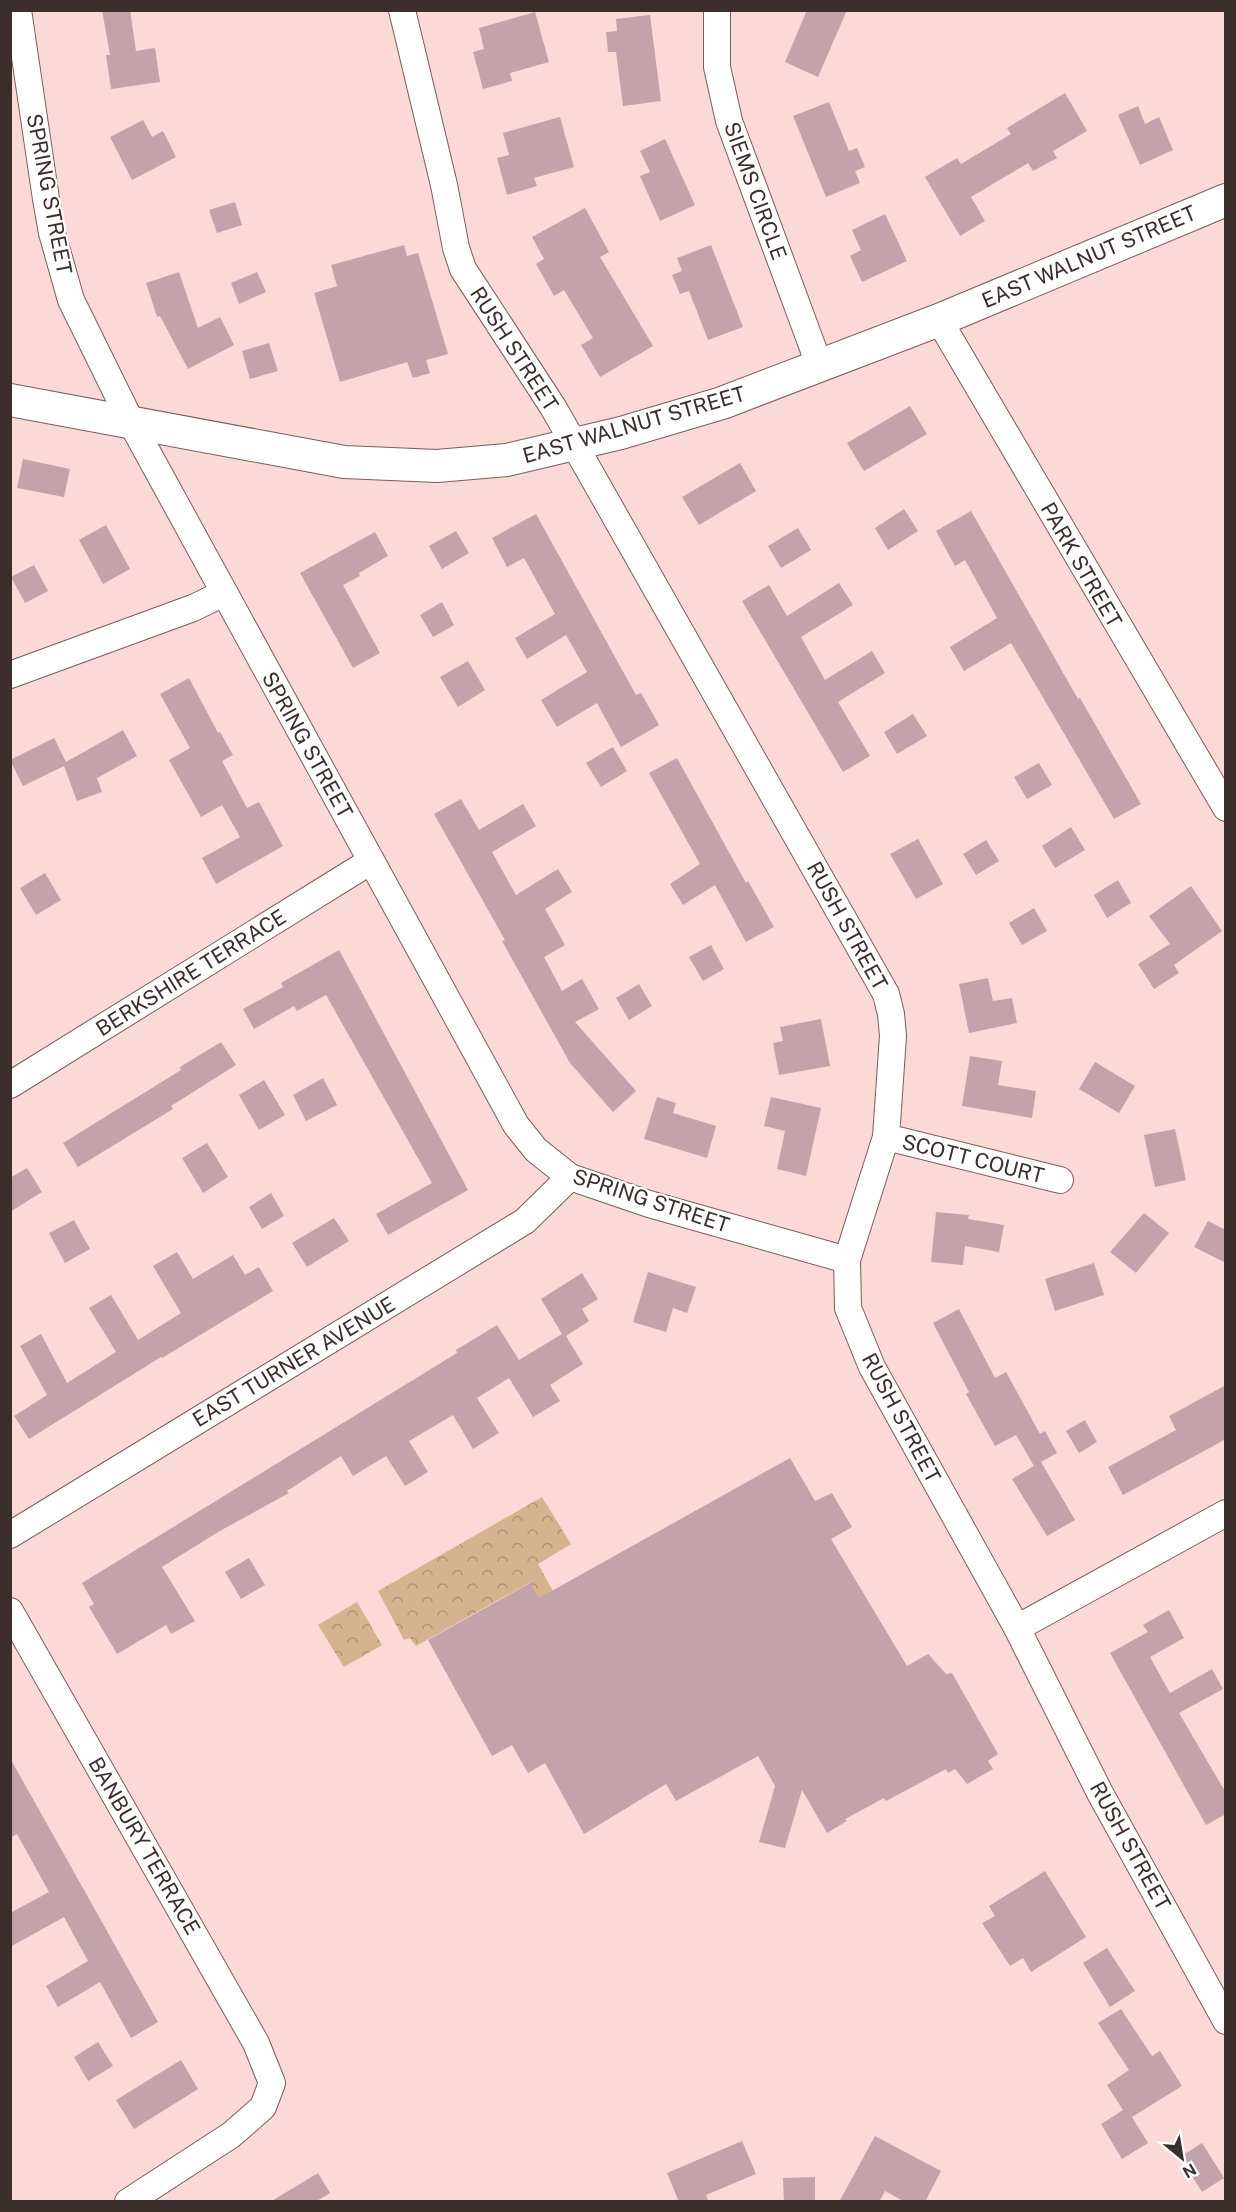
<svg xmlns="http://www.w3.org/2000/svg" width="1236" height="2212" font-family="'Public Sans',sans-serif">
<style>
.park{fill:url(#park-crowns)}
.building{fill:#c3a3ab}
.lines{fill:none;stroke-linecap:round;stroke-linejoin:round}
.minor-casing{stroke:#7a5d5b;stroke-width:28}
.tertiary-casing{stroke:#7a5d5b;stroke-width:34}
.minor{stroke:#fff;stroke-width:26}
.tertiary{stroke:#fff;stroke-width:32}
.labels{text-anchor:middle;stroke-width:4.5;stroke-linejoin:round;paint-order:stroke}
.street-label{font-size:21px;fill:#3b2e2d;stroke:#fff}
</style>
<defs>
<pattern id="park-crowns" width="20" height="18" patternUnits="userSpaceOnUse" patternTransform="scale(1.5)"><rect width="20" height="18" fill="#d6b38f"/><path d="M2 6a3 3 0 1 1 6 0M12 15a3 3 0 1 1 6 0" fill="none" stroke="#af9275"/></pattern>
</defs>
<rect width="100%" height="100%" fill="#fbd9d6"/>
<!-- park -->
<g class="park">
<polygon points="542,1497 571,1544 538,1564 553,1591 539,1599 529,1583 416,1646 410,1638 404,1640 378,1591"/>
<polygon points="357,1602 382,1645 344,1667 318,1625"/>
</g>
<!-- building -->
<g class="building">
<polygon points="102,10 130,10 136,51 155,48 160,82 111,89 106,55 110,55"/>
<polygon points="807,10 847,10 818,77 785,62"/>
<polygon points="535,12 549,62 510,73 512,81 483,89 473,52 484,49 479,28"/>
<polygon points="650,15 661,101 623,106 616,52 608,52 606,32 617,31 616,19"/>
<polygon points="1065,93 1087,131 1053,151 1057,158 1033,171 1028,163 971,197 985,221 960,236 925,177 957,158 961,164 1011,134 1007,128"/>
<polygon points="829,102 849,151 857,148 865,167 855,171 860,183 826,197 793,116"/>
<polygon points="1138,106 1145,124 1159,117 1173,150 1140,165 1118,115"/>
<polygon points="560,117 574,167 534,178 537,186 507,195 497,158 509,155 503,133"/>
<polygon points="143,120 152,137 163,131 176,157 132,180 110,137"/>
<polygon points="665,139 695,205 660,221 640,176 650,172 640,151"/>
<polygon points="235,202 242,225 217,233 209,210"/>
<polygon points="585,208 609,252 600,257 653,346 600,377 581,345 593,338 564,290 554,296 536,264 544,259 532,237"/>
<polygon points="885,214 907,261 862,282 850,256 861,250 852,230"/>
<polygon points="404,245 407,256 418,253 448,354 426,360 430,373 413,378 407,362 340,382 314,293 337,286 331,265"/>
<polygon points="711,245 743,327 708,340 689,291 680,294 672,275 682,271 677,258"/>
<polygon points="179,272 198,328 220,317 234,345 188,369 160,316 157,317 146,283"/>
<polygon points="257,272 266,292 239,304 231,283"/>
<polygon points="269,343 278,371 250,379 242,351"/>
<polygon points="910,406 927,434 864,471 847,443"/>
<polygon points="23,459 70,469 64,497 17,488"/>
<polygon points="740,463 756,491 699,525 682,497"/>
<polygon points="904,509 918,531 888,550 875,528"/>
<polygon points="971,511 1078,699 1080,698 1141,804 1114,819 1011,643 964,671 950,647 997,618 965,560 955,566 936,531"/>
<polygon points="536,514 636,695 641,693 659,725 621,747 597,703 557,727 541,700 587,672 566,635 527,659 515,638 555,614 524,558 507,567 492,538"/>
<polygon points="106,525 130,569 103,584 79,540"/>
<polygon points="798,528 811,550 781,568 768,546"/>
<polygon points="456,531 469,553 442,569 429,546"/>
<polygon points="375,532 388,556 359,573 360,576 343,585 380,653 353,668 300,573"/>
<polygon points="34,565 48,591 25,603 11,577"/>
<polygon points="839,583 853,605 801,637 825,680 872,651 885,673 838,702 870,756 843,772 742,601 769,585 787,616"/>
<polygon points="442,602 454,625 433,637 420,615"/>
<polygon points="468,661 485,690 458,707 440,677"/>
<polygon points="189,678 218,733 220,732 233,755 222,761 247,808 259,802 283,846 216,884 202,858 240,837 222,805 201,817 169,760 190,748 160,694"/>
<polygon points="913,714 927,736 897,754 884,732"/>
<polygon points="123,730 137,756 97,778 102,792 77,801 64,766 23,786 10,760 54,738 66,762"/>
<polygon points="613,747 627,771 601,787 586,763"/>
<polygon points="677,758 746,883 748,881 774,927 746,942 715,885 683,905 670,884 700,864 649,773"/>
<polygon points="1039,763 1052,785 1027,799 1014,777"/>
<polygon points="461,799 479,830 523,804 536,826 492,852 516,895 558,869 572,892 545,909 565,945 544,957 562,991 582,979 599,1009 575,1022 636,1091 613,1112 570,1063 502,941 505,940 434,814"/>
<polygon points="1071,827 1085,850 1055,868 1042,846"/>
<polygon points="918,839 943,884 916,899 890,854"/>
<polygon points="986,840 999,861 976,875 963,854"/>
<polygon points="45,873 61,900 36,915 20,888"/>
<polygon points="1118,880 1131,903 1107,918 1094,895"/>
<polygon points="1191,886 1222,931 1174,965 1179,973 1154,989 1138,964 1170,944 1149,916"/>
<polygon points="1034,908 1047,931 1022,945 1009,923"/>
<polygon points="711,945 724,969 703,981 689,957"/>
<polygon points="339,950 468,1190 388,1235 376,1214 432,1183 326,995 297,1011 294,1006 254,1029 243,1009 283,987 281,983"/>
<polygon points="988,978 993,1001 1012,998 1017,1023 969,1033 959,984"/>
<polygon points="639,984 652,1006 629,1020 616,998"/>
<polygon points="821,1019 830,1066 779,1075 773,1043 783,1041 780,1027"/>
<polygon points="221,1042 236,1065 171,1106 173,1109 78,1167 63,1143 181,1070 180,1067"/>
<polygon points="970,1056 1002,1061 998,1085 1036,1091 1032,1118 962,1106"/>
<polygon points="1095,1062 1135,1086 1119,1113 1079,1089"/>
<polygon points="323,1078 337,1105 306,1121 293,1095"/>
<polygon points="264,1080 285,1115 259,1130 239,1095"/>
<polygon points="657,1097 676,1103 673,1113 716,1126 707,1158 644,1139"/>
<polygon points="771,1097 821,1108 806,1176 777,1169 785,1131 764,1126"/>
<polygon points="1175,1129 1186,1180 1155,1187 1144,1135"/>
<polygon points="207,1143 228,1177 203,1193 182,1158"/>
<polygon points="27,1168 42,1192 10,1212 10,1178"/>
<polygon points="271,1193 284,1216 262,1229 249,1207"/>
<polygon points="936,1212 969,1215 968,1219 1004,1225 999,1252 965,1246 963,1265 931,1262"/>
<polygon points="1144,1213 1169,1233 1136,1273 1110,1252"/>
<polygon points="334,1218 349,1241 307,1267 292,1243"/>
<polygon points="74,1220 90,1249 65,1263 49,1233"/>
<polygon points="1208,1221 1226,1230 1226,1263 1194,1247"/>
<polygon points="177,1252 193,1279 233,1255 245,1275 259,1267 273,1291 162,1358 161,1357 29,1439 14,1416 47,1395 20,1346 41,1334 67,1383 116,1352 89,1308 111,1295 138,1340 181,1313 153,1266"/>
<polygon points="1094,1263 1104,1295 1055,1311 1045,1279"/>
<polygon points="648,1272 696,1287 687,1313 673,1308 666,1332 633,1322"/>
<polygon points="582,1273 598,1299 582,1309 589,1321 566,1336 583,1364 550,1385 560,1401 533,1417 509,1378 477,1398 499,1433 473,1449 453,1415 409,1441 428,1472 405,1486 386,1456 353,1476 341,1456 287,1491 289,1493 218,1532 162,1567 195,1621 171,1634 166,1625 117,1654 89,1607 94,1604 82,1583 457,1353 456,1350 497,1325 519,1360 562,1334 541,1299"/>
<polygon points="959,1309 995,1378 1006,1372 1040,1434 1045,1431 1057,1453 1041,1462 1075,1520 1047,1536 1012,1479 1034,1466 1016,1435 995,1446 966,1394 969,1392 933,1323"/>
<polygon points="1226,1385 1226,1439 1123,1495 1108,1467 1176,1430 1169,1416"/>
<polygon points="1085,1420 1097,1442 1079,1453 1066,1431"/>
<polygon points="790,1458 815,1501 832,1493 852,1527 831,1539 907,1666 928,1654 946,1674 952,1673 998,1754 988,1761 993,1769 967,1784 955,1769 948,1773 946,1769 886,1801 884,1798 845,1819 847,1821 827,1833 802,1790 785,1848 759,1842 775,1786 758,1756 676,1801 666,1784 584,1834 545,1763 528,1773 512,1745 492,1756 428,1640 530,1583 539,1598"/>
<polygon points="249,1558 265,1585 241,1599 225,1572"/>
<polygon points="1169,1610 1184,1638 1150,1657 1170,1693 1212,1669 1223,1689 1179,1713 1226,1793 1226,1814 1206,1825 1110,1653 1148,1632 1143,1625"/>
<polygon points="10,1758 158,2022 131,2038 100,1982 58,2007 46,1986 88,1961 64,1917 10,1947 10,1913 49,1892 17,1834 10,1838"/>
<polygon points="1045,1871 1086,1937 1031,1972 1023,1958 1010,1966 982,1923 995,1916 989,1906"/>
<polygon points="1107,1948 1135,1991 1110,2007 1083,1963"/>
<polygon points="1121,2009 1152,2056 1160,2051 1182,2086 1132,2117 1148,2143 1122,2159 1101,2124 1123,2110 1107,2085 1129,2070 1098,2023"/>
<polygon points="98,2042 113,2066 88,2081 74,2057"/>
<polygon points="181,2060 198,2089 134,2129 116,2100"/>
<polygon points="875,2136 941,2171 925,2202 905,2202 885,2191 879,2202 839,2202"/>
<polygon points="742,2141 756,2174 706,2195 709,2202 679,2202 667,2173"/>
<polygon points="1202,2143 1224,2178 1202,2192 1180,2157"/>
<polygon points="318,2173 330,2193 315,2202 270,2202"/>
<polygon points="815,2177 815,2202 784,2202 783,2178"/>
</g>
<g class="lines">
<!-- minor casing -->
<g class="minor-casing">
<g id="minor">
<polyline points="18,10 46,199 52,233 71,300 132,424 516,1125 536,1150 570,1177 649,1204 847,1260"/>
<polyline points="402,10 444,185 456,248 463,269 553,407 886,994 891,1014 893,1036 886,1137 847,1260 848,1308 872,1367 1017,1628 1100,1793 1226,2021"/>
<polyline points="717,10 717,67 729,121 820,367"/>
<polyline points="939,320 1226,808"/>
<polyline points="10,675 193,608 224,593"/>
<polyline points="10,1085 371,861"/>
<polyline points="886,1137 1060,1180"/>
<polyline points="10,1535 525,1221 570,1177"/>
<polyline points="10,1611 256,2043 272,2083 263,2107 231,2135 128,2202"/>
<polyline points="1017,1628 1226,1513"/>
</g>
</g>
<!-- tertiary casing -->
<g class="tertiary-casing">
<polyline id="tertiary" points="10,400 344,462 437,466 507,460 621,433 722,403 939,320 1226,200"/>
</g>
<!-- minor -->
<use href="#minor" class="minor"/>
<!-- tertiary -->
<use href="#tertiary" class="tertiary"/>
</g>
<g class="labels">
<!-- street labels -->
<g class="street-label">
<text transform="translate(755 191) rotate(70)" y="7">SIEMS CIRCLE</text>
<text transform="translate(49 194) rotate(79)" y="7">SPRING STREET</text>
<text transform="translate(1089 257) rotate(-23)" y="7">EAST WALNUT STREET</text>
<text transform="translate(514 349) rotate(57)" y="7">RUSH STREET</text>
<text transform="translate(634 425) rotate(-16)" y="7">EAST WALNUT STREET</text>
<text transform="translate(1081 565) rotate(60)" y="7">PARK STREET</text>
<text transform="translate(307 745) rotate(61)" y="7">SPRING STREET</text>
<text transform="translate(847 926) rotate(61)" y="7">RUSH STREET</text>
<text transform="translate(191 973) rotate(-32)" y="7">BERKSHIRE TERRACE</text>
<text transform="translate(973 1159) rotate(14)" y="7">SCOTT COURT</text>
<text transform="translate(651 1201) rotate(18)" y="7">SPRING STREET</text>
<text transform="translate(294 1362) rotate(-31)" y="7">EAST TURNER AVENUE</text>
<text transform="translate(901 1418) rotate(62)" y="7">RUSH STREET</text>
<text transform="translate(144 1846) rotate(60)" y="7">BANBURY TERRACE</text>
<text transform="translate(1130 1846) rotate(61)" y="7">RUSH STREET</text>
</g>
</g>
<!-- border -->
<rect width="1236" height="2212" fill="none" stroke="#3b2e2d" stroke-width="24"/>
<!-- north arrow -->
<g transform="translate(1182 2158) rotate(150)" stroke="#ffffff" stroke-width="4.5" paint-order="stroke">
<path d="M0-4.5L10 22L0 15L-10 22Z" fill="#3b2e2d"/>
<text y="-9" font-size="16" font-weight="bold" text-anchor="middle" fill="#3b2e2d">N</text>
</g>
</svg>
